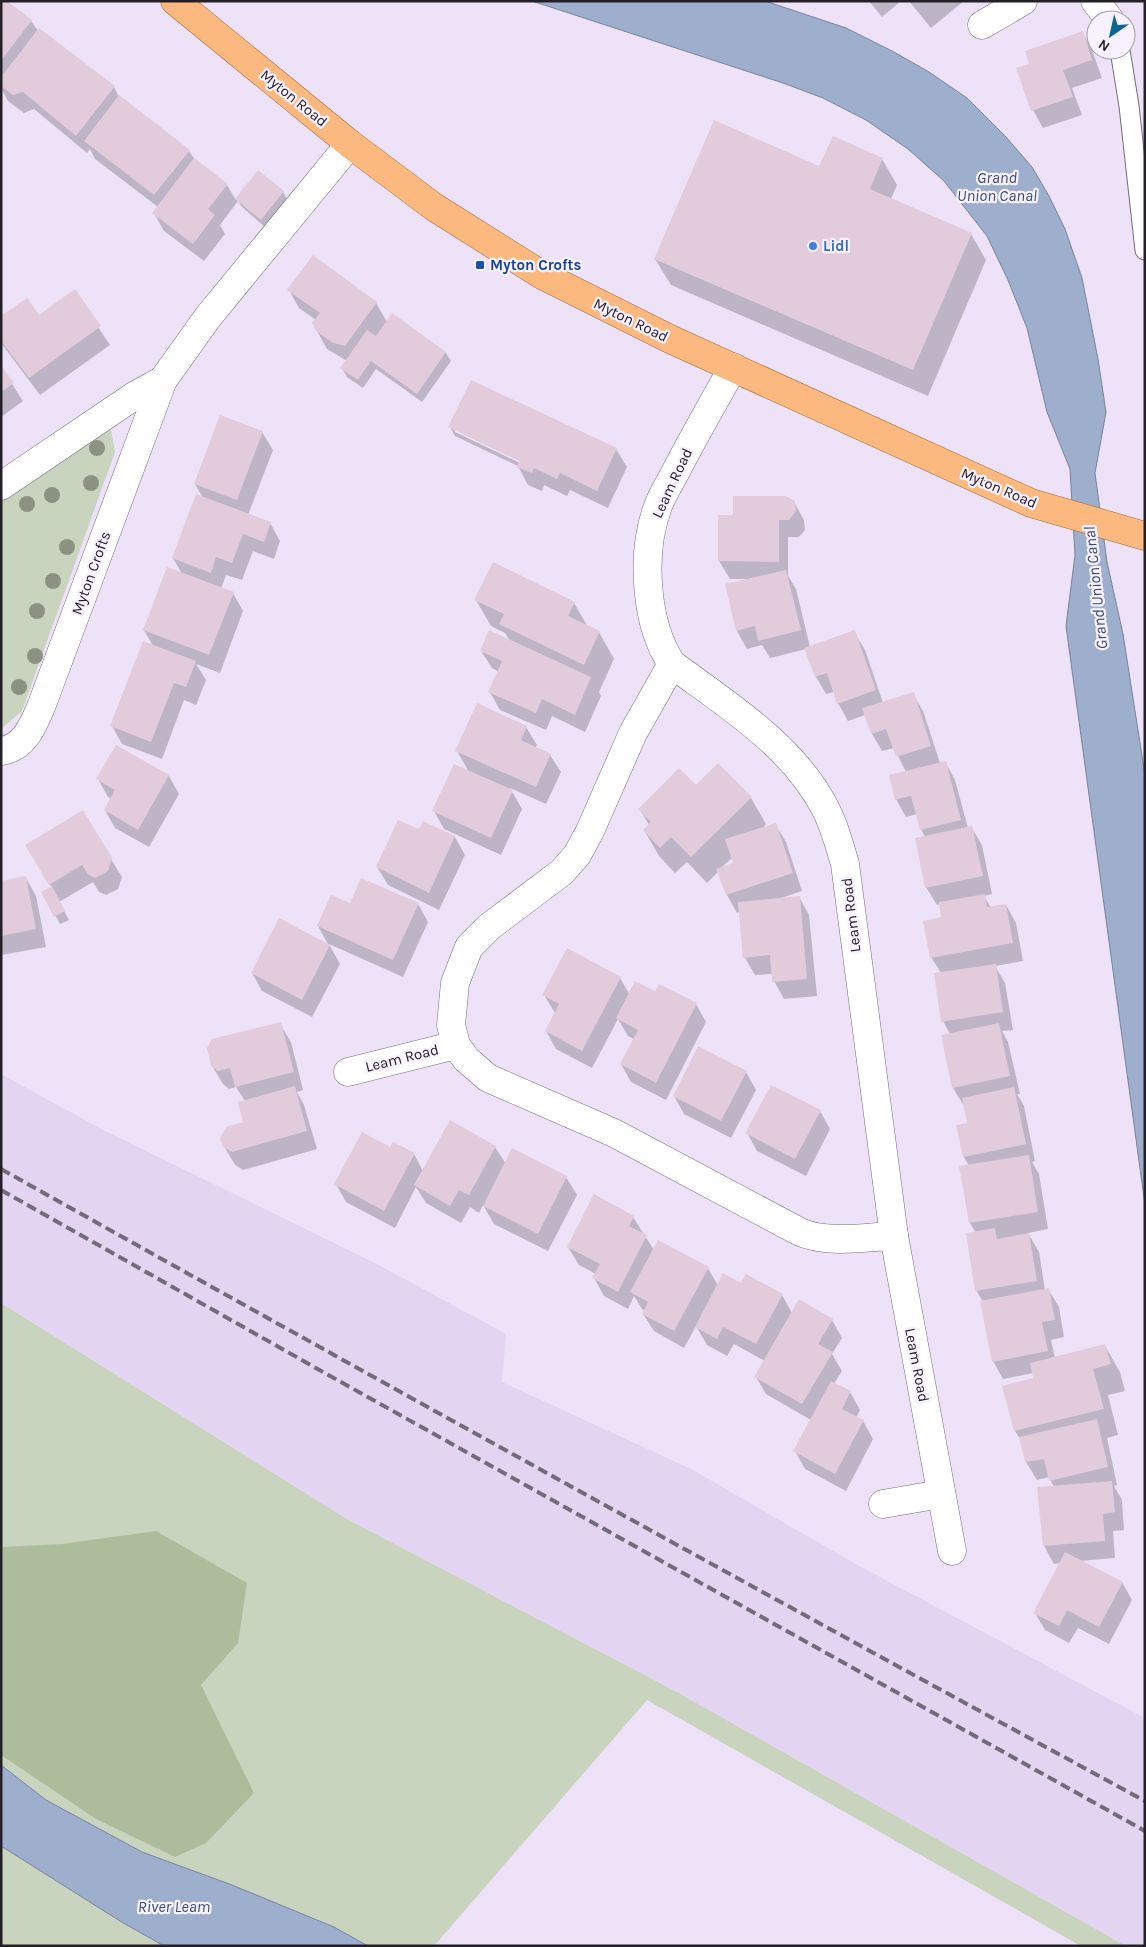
<svg xmlns="http://www.w3.org/2000/svg" width="1146" height="1947" font-family="Karla,sans-serif">
<style>
.built{fill:#e3d5f2}
.green{fill:#c9d4be}
.forest{fill:#adbd9c}
.water{fill:#9eaecd;stroke:#79839c}
.shadow{fill:#0003;fill-rule:evenodd}
.building{fill:#e2cbdb}
.lines{fill:none;stroke-linecap:round;stroke-linejoin:round}
.lane-casing{stroke:#776d81;stroke-width:21}
.street-casing{stroke:#776d81;stroke-width:29}
.primary-casing{stroke:#ae662a;stroke-width:29}
.lane{stroke:#fff;stroke-width:19}
.street{stroke:#fff;stroke-width:28}
.primary{stroke:#fbb980;stroke-width:28}
.rail{stroke:#726b79;stroke-width:4;stroke-dasharray:10 5;stroke-linecap:butt}
.tree{fill:#8c9281}
.shop-dot{fill:#3f7fe0;stroke:#f8f1ff;stroke-width:2}
.transit-dot{fill:#1a4fb4;stroke:#f8f1ff;stroke-width:2}
.labels{text-anchor:middle;stroke-width:4.5;stroke-linejoin:round;paint-order:stroke}
.street-label{font-size:15px;fill:#242028;stroke:#f8f1ff}
.shop-label{font-size:15px;font-weight:bold;fill:#366cbe;stroke:#f8f1ff;text-anchor:start}
.transit-label{font-size:15px;font-weight:bold;fill:#164399;stroke:#f8f1ff;text-anchor:start}
.water-label{font-size:16px;font-style:italic;fill:#384c79;stroke:#f8f1ff}
</style>
<rect width="100%" height="100%" fill="#ede2f8"/>
<!-- built -->
<polygon class="built" points="1,1074 105,1131 377,1264 506,1334 502,1382 691,1469 861,1567 1145,1718 1145,1946 1126,1946 677,1692 347,1519 1,1303"/>
<!-- green -->
<g class="green">
<polygon points="93,427 111,430 115,452 22,711 1,729 1,494"/>
<polygon points="1,1303 347,1519 677,1692 1126,1946 1081,1946 647,1700 434,1946 368,1946 334,1927 232,1885 142,1852 46,1800 1,1765"/>
<polygon points="1,1846 120,1921 164,1946 1,1946"/>
</g>
<!-- forest -->
<polygon class="forest" points="156,1531 247,1583 238,1643 201,1685 254,1793 206,1843 175,1857 96,1819 1,1755 1,1547 62,1544"/>
<!-- water -->
<g class="water">
<polygon points="532,1 765,1 846,28 894,52 929,72 967,98 1006,137 1032,167 1049,196 1065,229 1082,278 1098,359 1106,412 1095,473 1107,562 1123,634 1145,775 1145,1205 1066,626 1075,555 1070,469 1047,412 1027,328 1008,280 987,236 944,181 908,149 866,120 823,98 783,83"/>
<polygon points="1,1765 46,1800 142,1852 232,1885 334,1927 368,1946 164,1946 120,1921 1,1846"/>
</g>
<!-- shadow -->
<g class="shadow">
<polygon points="1,1 31,21 38,31 114,87 119,97 189,151 195,160 227,185 236,200 258,172 283,192 288,201 266,228 242,207 238,201 220,225 225,234 204,261 164,231 154,213 158,207 95,159 90,149 87,153 34,109 24,113 8,101 1,88"/>
<polygon points="869,1 901,1 882,17"/>
<polygon points="909,1 964,1 931,28"/>
<polygon points="1082,32 1092,50 1102,78 1072,88 1082,115 1043,128 1033,110 1018,69 1031,65"/>
<polygon points="882,159 897,185 891,199 971,234 986,260 928,396 671,285 655,259"/>
<polygon points="289,290 376,303 387,322 393,315 446,353 451,361 422,402 376,369 363,388 347,377 342,368 347,361 327,349 317,331 316,320 299,308"/>
<polygon points="74,291 110,345 40,395 1,343 1,318 39,317"/>
<polygon points="1,367 23,401 1,417"/>
<path d="M450 427 616 449 627 467 608 508 570 490 567 496 544 485 542 491 528 485 518 466 455 436ZM455 429 525 462 524 465 455 432Z"/>
<polygon points="262,432 273,450 248,515 270,523 280,541 274,559 253,551 242,580 226,575 221,589 233,593 243,611 220,673 196,664 206,680 196,705 184,700 162,759 122,744 112,726 153,646 144,630 182,574 173,558 203,498 195,484"/>
<polygon points="794,502 804,520 805,530 799,537 788,537 788,576 796,589 810,647 854,632 865,650 883,703 913,694 923,711 940,763 945,762 955,780 968,828 971,827 982,845 992,894 984,896 991,908 1006,905 1016,923 1023,961 995,966 1005,983 1013,1030 1002,1031 1008,1042 1020,1094 1017,1094 1024,1106 1035,1161 1032,1162 1039,1174 1048,1229 1028,1233 1039,1252 1045,1290 1048,1289 1059,1307 1064,1337 1051,1340 1055,1358 1105,1346 1120,1372 1125,1391 1108,1395 1118,1435 1107,1438 1117,1485 1114,1486 1122,1500 1124,1530 1113,1531 1115,1558 1080,1561 1122,1582 1132,1600 1109,1644 1078,1628 1069,1643 1045,1630 1035,1613 1060,1563 1054,1564 1044,1546 1054,1487 1049,1477 1037,1480 1026,1462 1022,1442 1015,1431 1004,1387 1035,1379 1033,1373 1003,1379 993,1361 983,1302 976,1290 976,1233 970,1223 969,1166 964,1157 968,1124 964,1106 953,1088 942,1036 950,1034 943,1021 941,973 931,957 943,918 940,904 937,905 926,887 925,837 921,829 917,814 906,817 896,799 906,772 894,748 882,751 872,734 865,715 848,721 838,703 834,692 826,694 816,677 806,649 770,658 762,645 747,649 737,631 726,585 748,579 730,579 719,561 719,516 735,516"/>
<polygon points="476,600 574,603 588,627 599,632 614,659 599,692 601,696 585,732 552,716 546,730 500,710 490,692 499,672 492,668 481,651 510,641 505,633 491,626"/>
<polygon points="526,727 537,745 535,748 550,755 561,772 546,804 510,788 522,809 501,855 444,829 434,811 469,772 457,751"/>
<polygon points="117,746 169,776 179,794 149,847 115,828 105,810 112,799 108,797 98,779"/>
<path d="M696 787 751 798 766 824 762 829 775 824 786 842 802 891 781 898 799 897 809 915 817 996 784 999 774 981 773 974 755 975 745 958 740 911 737 913 727 895 719 871 707 883 687 862 675 873 659 856 644 830 649 825 640 809ZM732 858 734 864 721 868Z"/>
<polygon points="424,822 455,837 465,855 439,910 388,885 377,867 420,831"/>
<polygon points="111,859 122,877 118,889 106,895 99,892 93,882 59,902 69,920 60,924 43,893 52,888 37,863"/>
<polygon points="26,878 36,896 46,947 1,955 1,882"/>
<polygon points="418,904 428,922 403,977 329,944 340,964 312,1017 262,991 252,973 329,946 318,926 351,905"/>
<polygon points="620,978 630,995 655,993 696,1004 706,1022 666,1100 631,1082 621,1064 634,1039 628,1036 618,1019 592,1068 556,1049 546,1031 555,1013 544,995"/>
<polygon points="280,1024 291,1042 303,1090 297,1092 304,1105 317,1149 243,1170 235,1165 224,1146 245,1122 245,1101 236,1087 229,1089 223,1084 212,1066"/>
<polygon points="746,1072 756,1090 731,1138 684,1114 674,1096"/>
<polygon points="820,1111 830,1129 806,1176 757,1151 747,1133"/>
<polygon points="495,1147 506,1164 513,1150 566,1177 577,1195 548,1251 494,1224 483,1205 479,1213 470,1207 461,1223 426,1203 416,1187 395,1228 346,1202 336,1184 391,1149 414,1154 423,1171"/>
<polygon points="633,1217 654,1250 708,1268 718,1286 742,1285 782,1295 792,1313 832,1320 842,1338 832,1354 842,1371 834,1384 850,1392 860,1410 856,1418 863,1421 873,1439 846,1491 805,1469 795,1451 811,1420 766,1394 756,1377 765,1361 734,1344 727,1356 707,1345 696,1326 684,1348 654,1331 643,1314 645,1311 642,1309 634,1296 628,1309 604,1296 594,1278 596,1274 579,1265 568,1247"/>
</g>
<!-- building -->
<g class="building">
<polygon points="1,1 7,1 32,20 1,61"/>
<polygon points="39,28 115,86 76,136 23,92 13,95 1,86 1,77"/>
<polygon points="1083,31 1092,60 1063,70 1073,97 1031,111 1016,68 1029,64 1025,51"/>
<polygon points="119,95 190,150 154,195 84,141"/>
<polygon points="714,120 819,166 833,136 883,158 870,189 972,233 913,370 654,259"/>
<polygon points="194,158 228,184 208,209 215,215 193,244 152,213"/>
<polygon points="258,170 284,191 261,220 235,199"/>
<polygon points="313,255 377,302 345,346 333,343 316,331 312,323 320,313 287,290"/>
<polygon points="75,289 101,326 29,378 1,341 1,316 27,298 39,315"/>
<polygon points="392,313 446,352 417,394 371,361 358,380 340,368 367,330 376,336"/>
<polygon points="1,365 14,383 1,392"/>
<polygon points="471,380 617,448 597,491 560,473 557,479 534,468 532,473 517,467 519,461 448,427"/>
<polygon points="220,415 263,431 237,500 194,484"/>
<polygon points="196,494 271,522 264,542 243,534 232,563 216,557 211,573 172,558"/>
<polygon points="733,496 786,496 795,501 796,511 789,520 779,520 779,562 718,561 718,515 733,515"/>
<polygon points="493,562 575,602 568,616 600,631 584,665 499,624 504,614 474,600"/>
<polygon points="167,567 234,592 209,655 143,630"/>
<polygon points="786,570 801,630 758,641 755,626 736,631 725,584"/>
<polygon points="489,630 591,677 575,715 542,699 536,713 488,692 502,661 480,651"/>
<polygon points="855,630 876,690 837,704 827,673 815,677 804,648"/>
<polygon points="143,641 196,661 186,687 174,683 151,742 110,726"/>
<polygon points="914,692 931,746 896,757 886,729 871,734 862,708"/>
<polygon points="477,703 527,726 521,740 551,754 536,787 455,751"/>
<polygon points="116,745 169,775 138,830 104,810 115,790 96,779"/>
<polygon points="946,761 961,820 920,830 911,796 895,800 889,775"/>
<polygon points="718,763 752,797 691,857 671,837 660,848 643,830 651,822 638,809 679,768 696,785"/>
<polygon points="454,764 513,790 491,838 432,811"/>
<polygon points="83,810 112,858 108,871 95,878 88,874 82,865 49,885 25,845"/>
<polygon points="398,820 419,829 423,821 455,836 429,893 376,867"/>
<polygon points="776,823 793,873 726,895 716,869 733,863 725,839"/>
<polygon points="972,826 983,876 925,888 915,838"/>
<polygon points="26,876 36,929 1,936 1,881"/>
<polygon points="361,878 419,903 393,960 317,926 331,895 350,903"/>
<polygon points="52,886 65,911 54,917 41,892"/>
<polygon points="985,894 987,907 1006,904 1013,943 930,958 923,921 941,917 939,902"/>
<polygon points="800,896 807,979 772,982 770,955 743,958 738,902"/>
<polygon points="279,918 330,945 302,1000 251,973"/>
<polygon points="567,948 621,977 582,1051 545,1031 559,1004 542,995"/>
<polygon points="996,964 1003,1012 941,1022 934,973"/>
<polygon points="635,981 655,991 659,984 697,1003 656,1083 620,1064 638,1030 616,1018"/>
<polygon points="281,1022 294,1072 235,1087 230,1068 218,1071 211,1066 207,1048 212,1039"/>
<polygon points="999,1023 1010,1076 952,1088 941,1035"/>
<polygon points="698,1046 747,1071 721,1121 673,1096"/>
<polygon points="771,1085 821,1110 795,1159 745,1133"/>
<polygon points="295,1086 307,1131 232,1152 223,1147 220,1138 226,1127 243,1122 238,1102"/>
<polygon points="1014,1087 1026,1144 963,1157 956,1125 967,1123 962,1098"/>
<polygon points="450,1120 496,1146 469,1195 459,1190 450,1206 414,1185"/>
<polygon points="362,1132 390,1147 393,1142 415,1153 384,1211 334,1184"/>
<polygon points="512,1148 567,1176 538,1234 483,1206"/>
<polygon points="1029,1155 1038,1212 969,1223 959,1166"/>
<polygon points="594,1194 634,1216 629,1226 647,1235 618,1292 592,1278 600,1264 567,1247"/>
<polygon points="995,1228 997,1239 1029,1233 1037,1281 975,1291 966,1233"/>
<polygon points="658,1240 709,1267 674,1331 642,1314 648,1302 630,1292"/>
<polygon points="723,1273 741,1283 746,1274 783,1294 756,1344 723,1327 717,1339 695,1327"/>
<polygon points="1049,1288 1055,1320 1042,1322 1048,1351 992,1362 980,1301"/>
<polygon points="799,1299 833,1319 818,1344 833,1352 802,1404 754,1377"/>
<polygon points="1105,1344 1111,1364 1093,1369 1104,1409 1014,1431 1002,1386 1033,1378 1030,1363"/>
<polygon points="831,1381 851,1391 842,1409 864,1420 835,1474 793,1451"/>
<polygon points="1097,1419 1108,1467 1049,1481 1044,1459 1025,1462 1019,1437"/>
<polygon points="1112,1481 1115,1512 1103,1514 1105,1541 1043,1546 1037,1487"/>
<polygon points="1065,1552 1123,1582 1099,1627 1067,1610 1059,1626 1033,1613"/>
</g>
<g class="lines">
<!-- lane casing -->
<g class="lane-casing">
<polyline id="lane" points="1120,50 1129,106 1145,250"/>
</g>
<!-- street casing -->
<g class="street-casing">
<g id="street">
<polyline points="1095,1 1110,20"/>
<polyline points="982,25 1023,1"/>
<polyline points="1,486 134,396 163,380"/>
<path d="M672 664 633 733 590 831 577 855 562 872 489 927 469 947 455 983 451 1025 456 1045 466 1059 488 1078 614 1133 800 1232C828 1244 864 1237 894 1236L845 864C839 844 834 824 824 806 791 744 727 705 672 664 645 624 641 554 657 509 661 496 670 483 676 471 694 436 714 402 733 367"/>
<path d="M1 751C24 748 33 726 41 707L163 380 208 317 350 144"/>
<polyline points="348,1072 456,1045"/>
<polyline points="894,1236 952,1551"/>
<polyline points="883,1504 941,1494"/>
</g>
</g>
<!-- primary casing -->
<g class="primary-casing">
<polyline id="primary" points="175,1 350,144 434,207 542,275 670,339 1031,503 1145,536"/>
</g>
<!-- lane -->
<use href="#lane" class="lane"/>
<!-- street -->
<use href="#street" class="street"/>
<!-- primary -->
<use href="#primary" class="primary"/>
<!-- rail -->
<g class="rail">
<path d="M1 1169C381 1382 762 1593 1145 1801"/>
<polyline points="1,1190 323,1372 1145,1831"/>
</g>
</g>
<!-- trees -->
<g class="tree">
<circle cx="97" cy="448" r="8"/>
<circle cx="91" cy="483" r="8"/>
<circle cx="52" cy="495" r="8"/>
<circle cx="27" cy="504" r="8"/>
<circle cx="67" cy="547" r="8"/>
<circle cx="53" cy="581" r="8"/>
<circle cx="37" cy="611" r="8"/>
<circle cx="35" cy="656" r="8"/>
<circle cx="19" cy="687" r="8"/>
</g>
<!-- markers -->
<circle class="shop-dot" cx="813" cy="246" r="5"/>
<rect class="transit-dot" x="475" y="260" width="10" height="10" rx="2.5"/>
<g class="labels">
<!-- street labels -->
<g class="street-label">
<text transform="translate(294 98) rotate(39)" y="5">Myton Road</text>
<text transform="translate(631 320) rotate(26)" y="5">Myton Road</text>
<text transform="translate(672 483) rotate(-65)" y="5">Leam Road</text>
<text transform="translate(999 488) rotate(23)" y="5">Myton Road</text>
<text transform="translate(91 573) rotate(-70)" y="5">Myton Crofts</text>
<text transform="translate(851 915) rotate(-97)" y="5">Leam Road</text>
<text transform="translate(402 1058) rotate(-14)" y="5">Leam Road</text>
<text transform="translate(917 1365) rotate(79)" y="5">Leam Road</text>
</g>
<!-- shop labels -->
<g class="shop-label">
<text x="823" y="251">Lidl</text>
</g>
<!-- transit labels -->
<g class="transit-label">
<text x="490" y="270">Myton Crofts</text>
</g>
<!-- water labels -->
<g class="water-label">
<text x="997" y="183">Grand<tspan x="997" dy="18">Union Canal</tspan></text>
<text transform="translate(1095 588) rotate(-96)" y="6">Grand Union Canal</text>
<text x="174" y="1912">River Leam</text>
</g>
</g>
<!-- border -->
<rect width="1146" height="1947" fill="none" stroke="#242028" stroke-width="5"/>
<!-- north arrow -->
<g transform="translate(1111 35) rotate(214)"><circle r="24" fill="#f8f1ff" stroke="#a39da9"/>
<path d="M0-4L9 19L0 12L-9 19Z" fill="#0c6495"/>
<text y="-8" font-size="14" font-weight="bold" text-anchor="middle" fill="#242028">N</text>
</g>
</svg>
